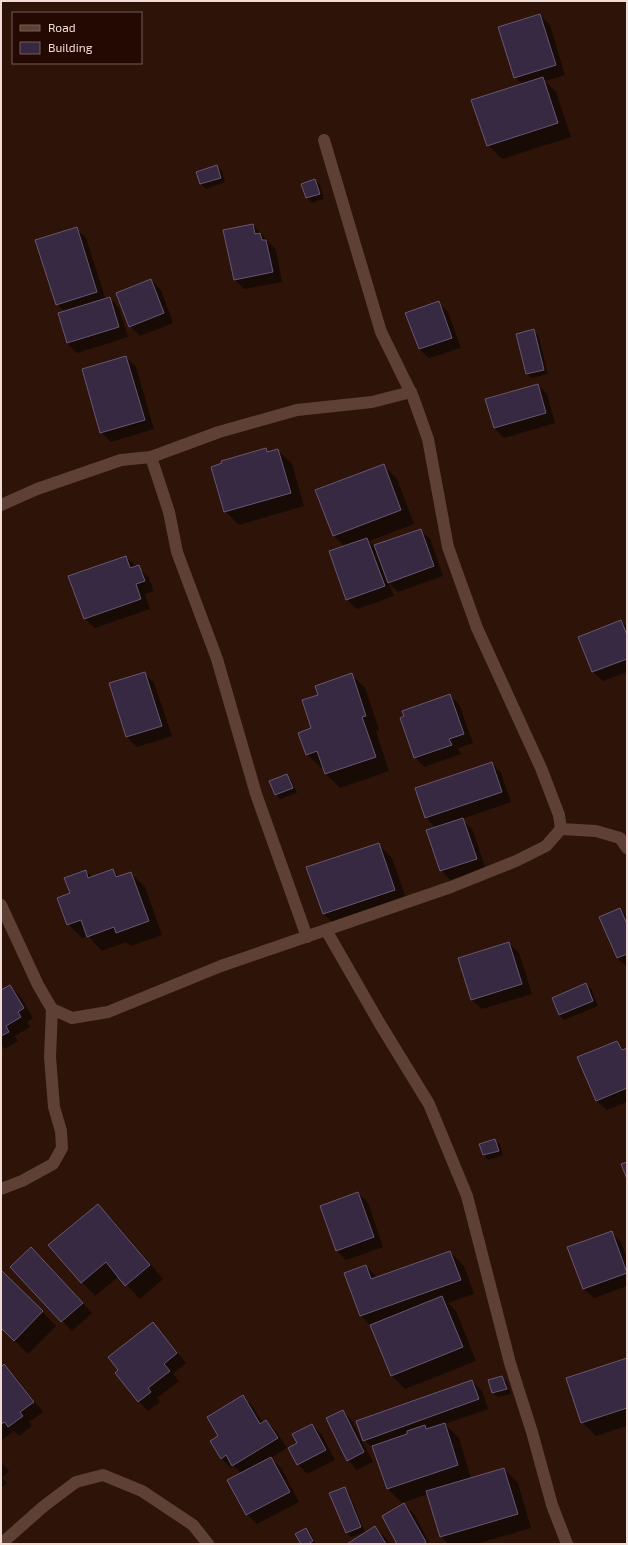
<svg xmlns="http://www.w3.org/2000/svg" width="628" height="1545" font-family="'Exo 2',sans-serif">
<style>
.shadow{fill:#0007}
.building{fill:#372942;stroke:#675773}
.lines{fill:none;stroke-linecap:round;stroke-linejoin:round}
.street{stroke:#5f4035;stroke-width:12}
</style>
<rect width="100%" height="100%" fill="#2e1309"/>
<!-- shadow -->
<g class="shadow">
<polygon points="540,15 550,25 565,75 545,81 556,92 571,137 502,159 488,145 522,84 515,77"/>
<polygon points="217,166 222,171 225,182 206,189 201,184 197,173"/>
<polygon points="315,180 320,185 324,199 311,203 307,198 302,184"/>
<polygon points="253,225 276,250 282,282 244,289 235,280"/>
<polygon points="76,228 86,238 106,300 110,298 119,308 128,337 77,353 67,343 65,312 57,304"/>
<polygon points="151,280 161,290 173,323 140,336 130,326"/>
<polygon points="438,302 448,312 461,348 429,358 419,349"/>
<polygon points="533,331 538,335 548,374 532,378 527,374"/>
<polygon points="126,357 136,367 154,429 111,442 101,432"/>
<polygon points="538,385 547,394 555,423 504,438 494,428"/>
<polygon points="266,449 269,453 278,450 292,464 304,506 239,525 225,511"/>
<polygon points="383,465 397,479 414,524 369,541 374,546 420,530 430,539 443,576 398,592 389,583 394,596 357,609 347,600 330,552 345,547 334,536"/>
<polygon points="126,557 148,576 154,591 145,594 150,609 95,628 85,619"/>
<polygon points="621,621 627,627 627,672 603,681 593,672 580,637"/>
<polygon points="144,673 154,683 172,736 137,747 127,737 110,684"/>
<polygon points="351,674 365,688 379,730 376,731 389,771 340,788 326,774 324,767 321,768 307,754 312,729"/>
<polygon points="449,695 459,704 473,743 458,748 461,754 424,767 415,757"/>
<polygon points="492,763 501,773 511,802 462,819 472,829 486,869 450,880 441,870 436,828 426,818"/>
<polygon points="286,775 291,780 297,793 280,799 276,795"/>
<polygon points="378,844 392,858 408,904 338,928 324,914"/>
<polygon points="113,870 120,877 131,873 145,887 162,935 131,946 126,942 102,951 88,936 82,938 68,924 71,894 86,871 92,877"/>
<polygon points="620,909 627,916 627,967 617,958"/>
<polygon points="509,943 519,953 532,994 482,1009 472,1000 459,958"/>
<polygon points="586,985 591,989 598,1006 564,1020 559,1015 553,999"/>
<polygon points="10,986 20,996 33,1018 27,1022 30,1027 15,1036 18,1041 5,1049 1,1045 1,991"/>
<polygon points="617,1042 625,1050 627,1049 627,1102 607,1110 597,1101 579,1058"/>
<polygon points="495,1140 500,1145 503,1155 488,1160 484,1155 480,1144"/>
<polygon points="358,1193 368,1203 383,1247 346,1260 336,1250"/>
<polygon points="98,1205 112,1219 163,1279 140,1299 119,1276 95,1296 82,1282"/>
<polygon points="611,1232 621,1242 627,1258 627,1286 594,1298 584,1289 569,1248"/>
<polygon points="450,1252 464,1266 474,1294 448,1303 456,1311 476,1361 405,1389 391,1375 372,1327 361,1316 366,1266 378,1278"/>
<polygon points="40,1258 92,1313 72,1331 11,1267"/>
<polygon points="1,1271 56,1326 28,1354 1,1327"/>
<polygon points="153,1324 162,1333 186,1363 173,1374 179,1381 157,1398 160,1402 148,1411 139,1402 116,1373"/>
<polygon points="627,1359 627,1426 596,1436 582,1422"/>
<polygon points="4,1365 14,1375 43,1412 29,1422 32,1426 19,1436 14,1431 2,1440 1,1368"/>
<polygon points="502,1377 507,1382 511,1394 498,1397 493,1393"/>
<polygon points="472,1381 482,1391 488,1409 445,1424 459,1438 471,1479 504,1469 518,1483 531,1528 476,1544 448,1544 441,1536 428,1494 402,1503 388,1489 375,1449 364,1440"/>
<polygon points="243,1396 252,1406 263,1423 266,1421 276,1431 287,1448 271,1458 281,1468 299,1502 257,1524 247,1514 229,1481 242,1474 234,1466 231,1468 221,1458 220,1436"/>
<polygon points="343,1411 352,1421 373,1462 357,1470 348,1460"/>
<polygon points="312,1425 322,1435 335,1460 307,1474 298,1464 299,1443"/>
<polygon points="1,1462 9,1471 2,1478 7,1483 1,1488"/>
<polygon points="345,1488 349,1493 365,1532 351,1537 346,1533"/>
<polygon points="404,1504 414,1514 430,1544 398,1544"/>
<polygon points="375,1527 391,1544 349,1544"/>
<polygon points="306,1529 311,1534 316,1544 302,1544"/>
</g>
<!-- building -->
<g class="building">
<polygon points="540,14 556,65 514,78 498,27"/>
<polygon points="543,77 558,123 487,146 471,100"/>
<polygon points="217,165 221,178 200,184 196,172"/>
<polygon points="315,179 320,194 306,198 301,184"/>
<polygon points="253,224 255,234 260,233 262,240 266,240 273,272 234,280 223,230"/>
<polygon points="77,227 97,292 56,305 35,240"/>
<polygon points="151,279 164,313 129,327 116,293"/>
<polygon points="110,297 119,327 67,343 58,313"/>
<polygon points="439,301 452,338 419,349 405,313"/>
<polygon points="534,329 544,370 526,374 516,334"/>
<polygon points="126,356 145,420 100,433 82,369"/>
<polygon points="538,384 546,413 494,428 485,399"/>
<polygon points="266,448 267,452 278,449 291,493 224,512 211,467 222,463 221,461"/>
<polygon points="384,464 401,510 333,536 315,490"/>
<polygon points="421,529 434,566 388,583 374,545"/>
<polygon points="367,538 385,586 346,600 329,551"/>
<polygon points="126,556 130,568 139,565 145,581 136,584 141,599 84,619 68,576"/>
<polygon points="621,620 627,635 627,659 592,672 578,637"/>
<polygon points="145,672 162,726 126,737 109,683"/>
<polygon points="352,673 366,716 362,717 376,757 325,774 317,751 306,755 298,733 311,728 302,700 318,695 315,686"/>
<polygon points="450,694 464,734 449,739 452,745 414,758 400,718 404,716 402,711"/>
<polygon points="492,762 502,792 425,818 415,788"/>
<polygon points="287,774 293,788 275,795 269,781"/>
<polygon points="463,818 477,859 440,871 426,830"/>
<polygon points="379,843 395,890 323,914 306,867"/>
<polygon points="113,869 116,877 131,872 149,921 116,933 114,927 87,937 81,920 67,925 57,898 70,893 64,878 86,870 88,878"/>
<polygon points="620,908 627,924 627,954 617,958 599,917"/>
<polygon points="509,942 522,984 471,1000 458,958"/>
<polygon points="586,983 593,1001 559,1015 552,998"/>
<polygon points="10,985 24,1008 18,1012 21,1017 6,1026 9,1032 1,1036 1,990"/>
<polygon points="617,1041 622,1050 627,1048 627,1088 596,1101 577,1057"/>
<polygon points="495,1139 499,1151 483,1155 479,1144"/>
<polygon points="627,1162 627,1179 621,1164"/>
<polygon points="358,1192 374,1237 336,1251 320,1206"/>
<polygon points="98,1204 150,1265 125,1286 106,1262 81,1283 48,1245"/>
<polygon points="612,1231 627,1273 583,1289 567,1247"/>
<polygon points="31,1247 83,1303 61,1322 10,1267"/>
<polygon points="450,1251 461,1280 360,1316 344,1273 366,1265 371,1279"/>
<polygon points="1,1270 43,1311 14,1341 1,1328"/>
<polygon points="442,1296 463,1347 391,1376 370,1325"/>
<polygon points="153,1322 177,1353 164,1364 170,1371 148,1388 151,1392 138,1402 115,1373 118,1370 108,1357"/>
<polygon points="627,1358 627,1408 581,1423 566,1378"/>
<polygon points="4,1364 34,1402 20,1412 23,1416 8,1427 5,1422 1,1424 1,1367"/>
<polygon points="502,1376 507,1389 492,1393 488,1380"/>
<polygon points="472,1380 479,1399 363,1441 356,1421"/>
<polygon points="243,1395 260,1424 266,1420 278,1438 232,1466 226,1455 221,1459 210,1441 218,1436 207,1417"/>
<polygon points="343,1410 364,1452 347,1461 326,1418"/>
<polygon points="445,1423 458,1465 387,1489 372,1446 407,1434 407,1431 425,1425 426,1429"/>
<polygon points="312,1424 326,1450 297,1465 288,1448 297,1443 292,1434"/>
<polygon points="271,1457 290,1492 246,1515 227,1480"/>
<polygon points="504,1468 518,1514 440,1537 426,1491"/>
<polygon points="345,1487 361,1527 346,1533 329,1493"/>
<polygon points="404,1503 426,1542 423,1544 397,1544 382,1516"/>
<polygon points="375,1526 386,1544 347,1544"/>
<polygon points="306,1528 313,1541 308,1544 301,1544 295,1534"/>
</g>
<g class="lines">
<!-- street -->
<g class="street">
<polyline points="151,457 219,432 297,410 372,402 411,392"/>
<polyline points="1,505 37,489 121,460 151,457 169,512 177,552 217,659 256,794 307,937"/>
<polyline points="561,829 596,831 620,838 627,848"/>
<polyline points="1,905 38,985 52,1009 72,1018 108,1012 221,966 451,887 516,861 546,846 561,829 559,815 541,768 477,628 448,547 428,439 413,397 381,332 324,140"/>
<polyline points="326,930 380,1024 429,1104 467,1196 510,1363 532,1432 552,1505 567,1544"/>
<polyline points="1,1189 22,1181 53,1164 62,1148 61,1131 54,1107 50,1057 52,1009"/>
<polyline points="1,1544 44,1506 76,1482 103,1475 142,1491 193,1525 208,1544"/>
</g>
</g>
<!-- border -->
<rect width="628" height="1545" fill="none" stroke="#f1ddd6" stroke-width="4"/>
<!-- legend -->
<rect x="12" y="12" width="130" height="52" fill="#230902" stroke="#755e57"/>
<rect x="20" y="25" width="20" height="6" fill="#5f4035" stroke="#755e57"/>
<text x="48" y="32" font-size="12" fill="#f1ddd6">Road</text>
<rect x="20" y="42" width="20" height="12" fill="#372942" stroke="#755e57"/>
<text x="48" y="52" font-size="12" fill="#f1ddd6">Building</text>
</svg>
